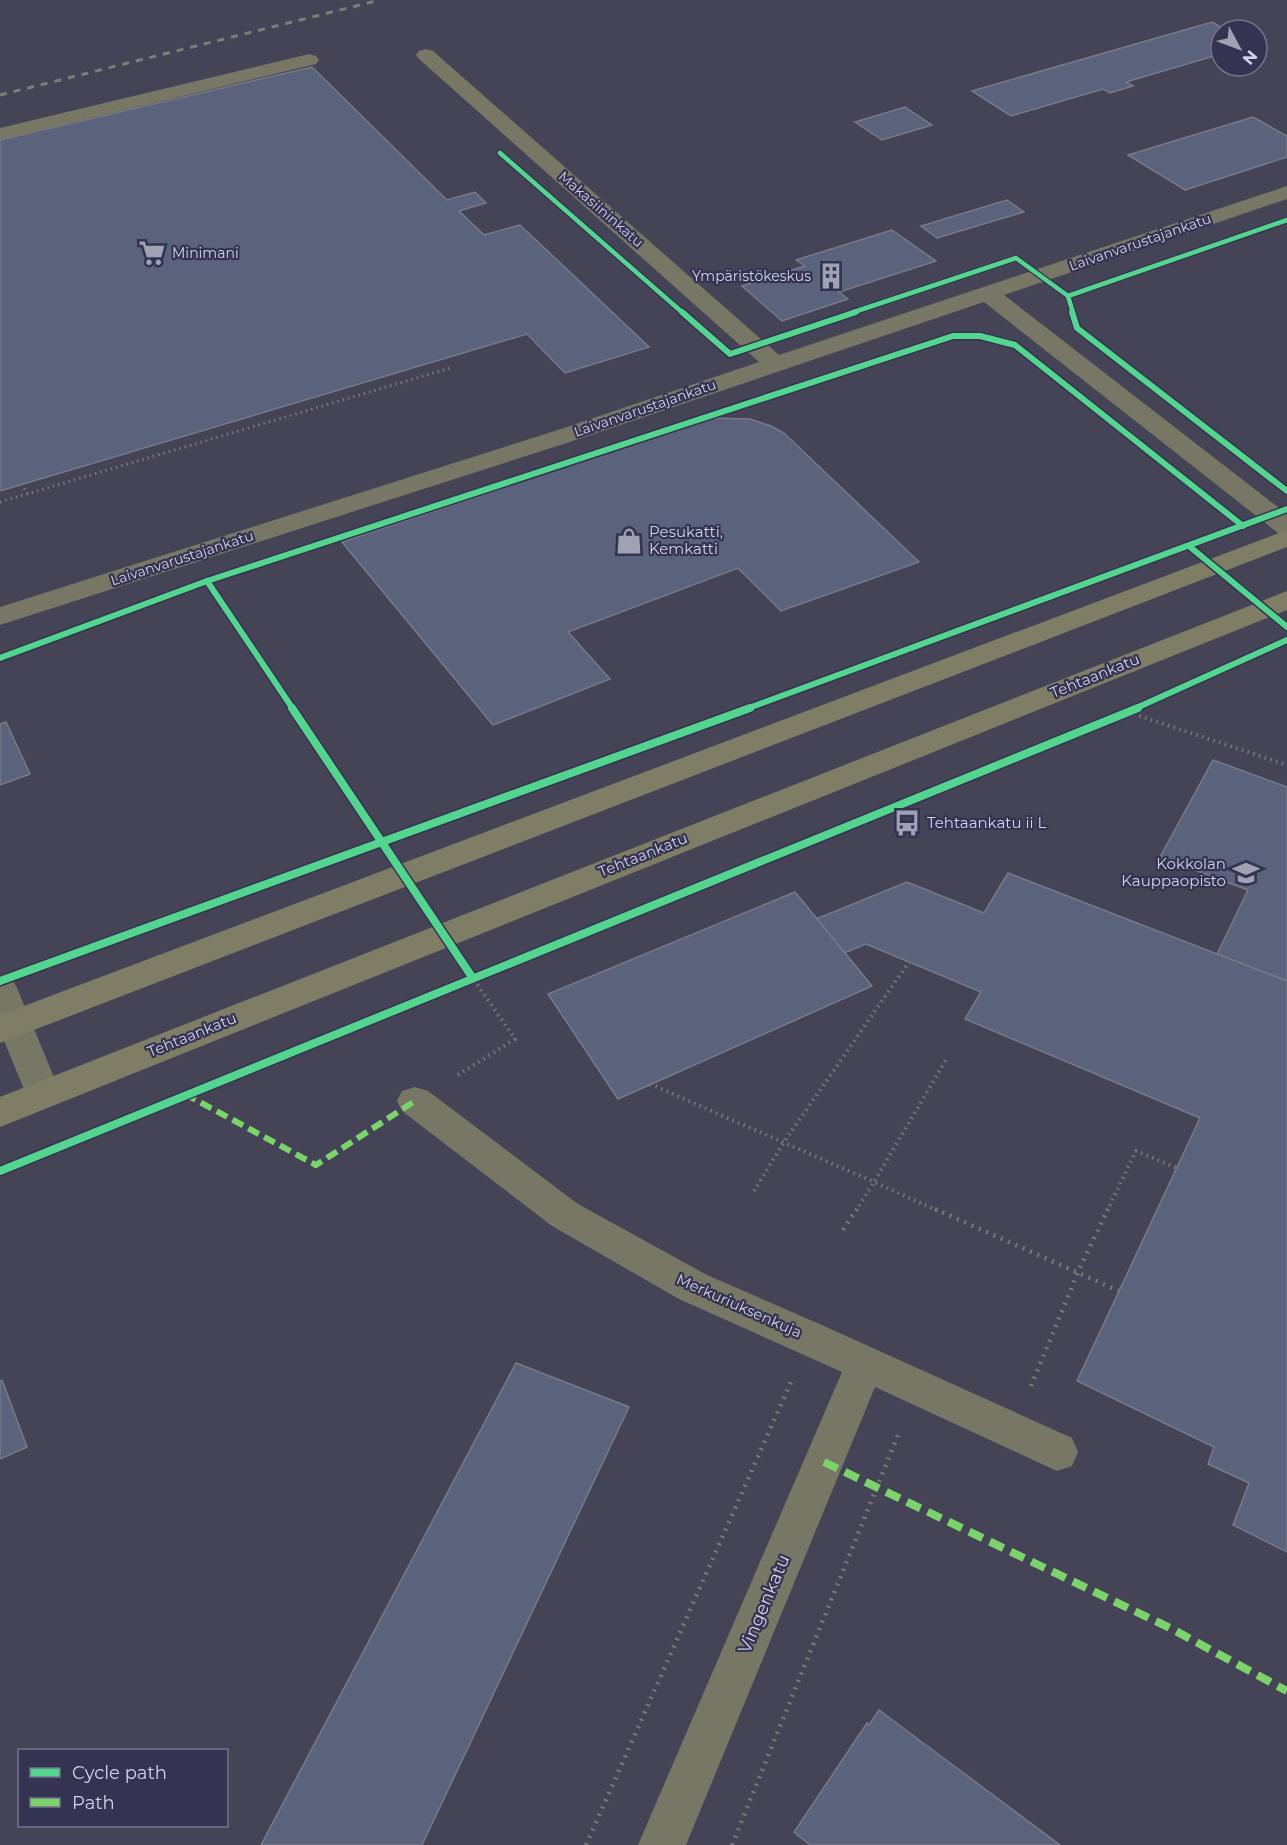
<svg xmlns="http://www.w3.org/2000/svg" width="1287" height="1845" font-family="Montserrat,sans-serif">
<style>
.building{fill:#5b627b;stroke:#777a88;stroke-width:1.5}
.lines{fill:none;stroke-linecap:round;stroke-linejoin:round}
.path-far2{stroke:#7b7972;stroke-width:3;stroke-dasharray:1.5 4;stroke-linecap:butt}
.path-far1{stroke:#7b7972;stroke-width:4;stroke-dasharray:1.5 4.5;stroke-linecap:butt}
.path{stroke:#7b7972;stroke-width:4.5;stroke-dasharray:2 6;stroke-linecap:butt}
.minor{fill:#787664;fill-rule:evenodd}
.major{fill:#807d67;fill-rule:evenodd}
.rail{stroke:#7f7d76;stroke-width:3;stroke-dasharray:7 7;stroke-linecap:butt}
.quiet-far1{stroke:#7cd36c;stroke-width:6;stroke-dasharray:12 6;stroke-linecap:butt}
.quiet{stroke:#7cd36c;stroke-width:8;stroke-dasharray:15 8;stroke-linecap:butt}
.cycleway-far2-casing{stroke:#343352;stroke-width:7}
.cycleway-far1-casing{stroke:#343352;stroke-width:9}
.cycleway-casing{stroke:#343352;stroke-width:11}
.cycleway-far2{stroke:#53d58f;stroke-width:4.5}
.cycleway-far1{stroke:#53d58f;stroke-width:6}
.cycleway{stroke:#53d58f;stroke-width:8}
.labels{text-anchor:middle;stroke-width:4.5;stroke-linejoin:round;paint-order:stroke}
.far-street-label{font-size:14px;fill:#d2d3e6;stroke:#343352}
.far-poi-label{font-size:14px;fill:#d2d3e6;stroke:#343352;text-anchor:start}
.poi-label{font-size:15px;fill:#d2d3e6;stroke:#343352;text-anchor:start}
.street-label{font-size:15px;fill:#d2d3e6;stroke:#343352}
.near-street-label{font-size:18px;fill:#d2d3e6;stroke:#343352}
</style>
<rect width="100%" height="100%" fill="#454456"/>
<!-- building -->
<g class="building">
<polygon points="1212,22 1226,30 1221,30 1221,54 1126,82 1133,86 1110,93 1103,89 1011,116 972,91"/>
<polygon points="312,67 447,200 475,192 486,203 459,211 484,235 520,225 649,347 565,373 527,334 0,491 0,140"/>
<polygon points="905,107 932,125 882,140 855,122"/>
<polygon points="1253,117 1287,136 1287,157 1185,190 1128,155"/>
<polygon points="1007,200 1024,212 937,238 921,226"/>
<polygon points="892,230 936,261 839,292 848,299 782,321 742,286 805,266 796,260"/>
<polygon points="710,418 750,419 771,426 784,433 919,562 781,611 738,568 568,632 610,679 493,725 342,542"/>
<polygon points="6,722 30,774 0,785 0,724"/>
<polygon points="1213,760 1287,787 1287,981 1217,954 1248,890 1160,857"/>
<polygon points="1008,873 1287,981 1287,1552 1233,1525 1249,1483 1208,1464 1214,1447 1077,1381 1200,1118 965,1019 981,992 866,944 844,953 816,919 907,882 984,913"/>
<polygon points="795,892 872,986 618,1099 548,994"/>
<polygon points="516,1363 629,1407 422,1845 261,1845"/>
<polygon points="2,1380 27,1447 0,1459 0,1381"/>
<polygon points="879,1710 946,1760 1060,1845 810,1845 794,1832 867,1723 869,1725"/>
</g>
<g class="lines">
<!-- path-far2 -->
<g class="path-far2">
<polyline points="21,484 28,494"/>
<polyline points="0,502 450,368"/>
</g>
<!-- path-far1 -->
<g class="path-far1">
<polyline points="1128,712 1287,765"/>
<polyline points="458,1075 515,1039 472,977"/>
<polyline points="650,1084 874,1182 947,1058"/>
<polyline points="754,1191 784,1142 909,962"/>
<polyline points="856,1211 874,1182 938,1211"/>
<polyline points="1107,1211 1136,1151 1177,1168"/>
</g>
<!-- path -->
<g class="path">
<polyline points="935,1209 1119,1291"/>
<polyline points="843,1230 857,1209"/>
<polyline points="1031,1386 1078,1272 1108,1209"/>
<polyline points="586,1845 791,1382"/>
<polyline points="732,1845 900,1430"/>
</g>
<!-- minor -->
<g class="minor">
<polygon points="426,49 433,51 779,355 1287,186 1287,199 1004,295 1287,514 1287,535 1278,533 984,302 579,439 0,625 0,607 561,429 759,362 419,59 416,55 419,51"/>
<polygon points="309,54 316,56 319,60 316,64 0,140 0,128"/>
<polygon points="0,975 12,979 17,988 61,1094 56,1104 43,1108 30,1104 0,1031"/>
<polygon points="415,1087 428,1091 578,1204 707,1275 824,1326 1072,1438 1078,1452 1072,1466 1057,1471 875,1387 686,1845 638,1845 842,1372 679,1299 552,1226 402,1111 397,1101 402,1091"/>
</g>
<!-- major -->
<g class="major">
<polygon points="1287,530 1287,547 0,1043 0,1015"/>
<polygon points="1287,591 1287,610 0,1127 0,1097"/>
</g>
<!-- rail -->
<polyline class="rail" points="0,95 380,0"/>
<!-- quiet-far1 -->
<polyline class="quiet-far1" points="185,1094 316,1165 415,1101"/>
<!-- quiet -->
<polyline class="quiet" points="824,1462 1172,1629 1287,1691"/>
<!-- cycleway-far2 casing -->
<g class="cycleway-far2-casing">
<g id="cycleway-far2">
<polyline points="500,153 683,313"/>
<polyline points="851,313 1016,258 1068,296"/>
<polyline points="1073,313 1068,296 1287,220"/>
</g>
</g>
<!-- cycleway-far1 casing -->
<g class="cycleway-far1-casing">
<g id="cycleway-far1">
<polyline points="682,312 730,354 856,312"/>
<polyline points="1072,312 1077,328 1287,491"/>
<polyline points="1189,546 1287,627"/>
<polyline points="207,581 293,709"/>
<polyline points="0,658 207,581 953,336 980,336 1015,345 1243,526"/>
<polyline points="746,709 1287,509"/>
<polyline points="1134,709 1287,640"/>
</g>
</g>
<!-- cycleway casing -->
<g class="cycleway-casing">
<g id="cycleway">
<polyline points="292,708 472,977"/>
<polyline points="0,981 750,708"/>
<polyline points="0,1171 1138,708"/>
</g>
</g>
<!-- cycleway-far2 -->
<use href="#cycleway-far2" class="cycleway-far2"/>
<!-- cycleway-far1 -->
<use href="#cycleway-far1" class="cycleway-far1"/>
<!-- cycleway -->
<use href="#cycleway" class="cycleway"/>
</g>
<!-- icons -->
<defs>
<g id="supermarket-bare" transform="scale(2.07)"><path d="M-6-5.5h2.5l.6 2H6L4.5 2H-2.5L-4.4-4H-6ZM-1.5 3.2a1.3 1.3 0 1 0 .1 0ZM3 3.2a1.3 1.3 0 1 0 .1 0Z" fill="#a1a1b4" stroke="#343352" stroke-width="2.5" paint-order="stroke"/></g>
<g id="building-bare" transform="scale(2.07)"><path d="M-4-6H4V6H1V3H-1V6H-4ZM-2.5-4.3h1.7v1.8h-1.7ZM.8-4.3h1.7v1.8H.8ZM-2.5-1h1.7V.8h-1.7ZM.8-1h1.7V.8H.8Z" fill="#a1a1b4" stroke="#343352" stroke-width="2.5" paint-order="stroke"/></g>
<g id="shop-bare" transform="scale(2.07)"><path d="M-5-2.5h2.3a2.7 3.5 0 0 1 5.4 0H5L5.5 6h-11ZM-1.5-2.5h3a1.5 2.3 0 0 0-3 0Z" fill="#a1a1b4" stroke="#343352" stroke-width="2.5" paint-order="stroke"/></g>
<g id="bus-bare" transform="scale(2.07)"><path d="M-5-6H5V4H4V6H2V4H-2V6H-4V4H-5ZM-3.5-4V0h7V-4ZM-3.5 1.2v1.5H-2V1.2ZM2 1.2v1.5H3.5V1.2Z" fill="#a1a1b4" stroke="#343352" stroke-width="2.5" paint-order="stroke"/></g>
<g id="school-bare" transform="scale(2.07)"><path d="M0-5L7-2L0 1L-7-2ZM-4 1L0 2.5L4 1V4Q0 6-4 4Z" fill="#a1a1b4" stroke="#343352" stroke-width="2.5" paint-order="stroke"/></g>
</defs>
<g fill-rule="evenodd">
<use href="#supermarket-bare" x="152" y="253"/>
<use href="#building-bare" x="831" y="276"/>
<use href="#shop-bare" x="629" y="541"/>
<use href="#bus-bare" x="907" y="823"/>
<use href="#school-bare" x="1246" y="873"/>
</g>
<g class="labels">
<!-- far-street labels -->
<g class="far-street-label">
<text transform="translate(601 209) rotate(41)" y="5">Makasiininkatu</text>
<text transform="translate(1140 242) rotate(-19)" y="5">Laivanvarustajankatu</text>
<text transform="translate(645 408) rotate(-19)" y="5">Laivanvarustajankatu</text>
<text transform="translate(182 558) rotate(-18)" y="5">Laivanvarustajankatu</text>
</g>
<!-- far-poi labels -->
<g class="far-poi-label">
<text x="172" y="258">Minimani</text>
<text x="811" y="281" text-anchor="end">Ympäristökeskus</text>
</g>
<!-- poi labels -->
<g class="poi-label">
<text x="649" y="537">Pesukatti,<tspan x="649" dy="17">Kemkatti</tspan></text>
<text x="927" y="828">Tehtaankatu ii L</text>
<text x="1226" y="869" text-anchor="end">Kokkolan<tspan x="1226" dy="17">Kauppaopisto</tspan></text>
</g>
<!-- street labels -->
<g class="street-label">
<text transform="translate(1095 676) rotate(-22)" y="5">Tehtaankatu</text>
<text transform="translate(643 855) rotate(-22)" y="5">Tehtaankatu</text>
<text transform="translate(192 1035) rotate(-22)" y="5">Tehtaankatu</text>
<text transform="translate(739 1306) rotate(24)" y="5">Merkuriuksenkuja</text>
</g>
<!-- near-street labels -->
<g class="near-street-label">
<text transform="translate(764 1604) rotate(-67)" y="6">Vingenkatu</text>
</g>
</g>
<!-- legend -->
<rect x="18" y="1749" width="210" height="78" fill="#343352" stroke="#73738d" stroke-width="1.5"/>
<rect x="30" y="1768" width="30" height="9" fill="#53d58f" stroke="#73738d" stroke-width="1.5"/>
<text x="72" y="1779" font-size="18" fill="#d2d3e6">Cycle path</text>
<rect x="30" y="1798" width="30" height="9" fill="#7cd36c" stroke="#73738d" stroke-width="1.5"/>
<text x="72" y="1809" font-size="18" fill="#d2d3e6">Path</text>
<!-- north arrow -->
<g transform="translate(1239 48) rotate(131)"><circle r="28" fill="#343352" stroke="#73738d" stroke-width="1.5"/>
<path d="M0-4.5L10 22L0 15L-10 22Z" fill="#a1a1b4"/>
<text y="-9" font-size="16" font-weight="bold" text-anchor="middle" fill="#d2d3e6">N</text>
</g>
</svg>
